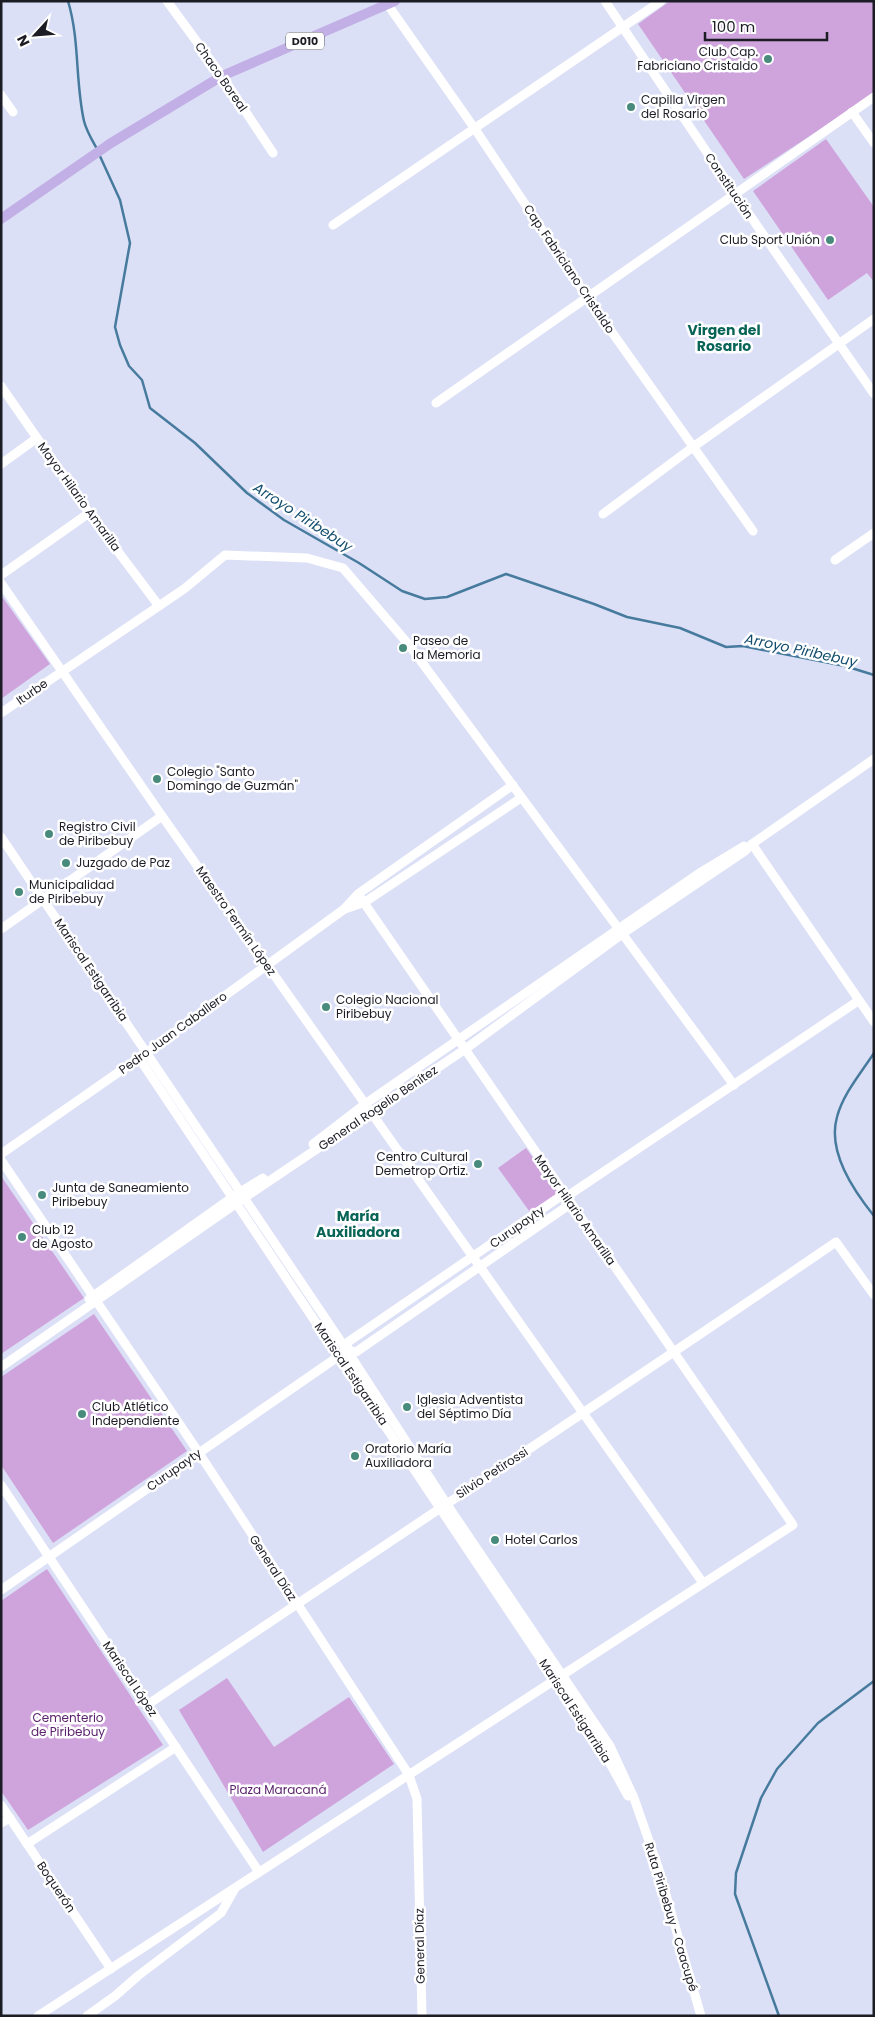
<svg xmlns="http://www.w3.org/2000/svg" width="875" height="2017" font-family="Poppins,sans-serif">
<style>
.green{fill:#cfa4dd}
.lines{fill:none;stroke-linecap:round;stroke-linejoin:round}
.stream{stroke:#477b9e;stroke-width:2.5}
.minor{stroke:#fff;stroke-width:9}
.major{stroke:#c1afe5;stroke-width:10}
.poi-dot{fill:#488b7d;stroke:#fff;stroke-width:2}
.labels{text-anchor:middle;stroke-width:5;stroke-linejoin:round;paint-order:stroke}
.shield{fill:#fff;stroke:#5f6066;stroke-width:1}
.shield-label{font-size:11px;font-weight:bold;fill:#1b1c24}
.poi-label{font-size:12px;fill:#1b1c24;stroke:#fff;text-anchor:start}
.street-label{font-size:12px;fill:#1b1c24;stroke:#fff}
.park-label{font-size:12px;fill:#5c236d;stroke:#fff}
.neighbourhood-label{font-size:14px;font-weight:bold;fill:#086456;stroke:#fff}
.water-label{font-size:14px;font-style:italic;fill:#144e6e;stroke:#fff}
</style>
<rect width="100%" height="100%" fill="#dce0f6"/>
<!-- green -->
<g class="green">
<polygon points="670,1 874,1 874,94 744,179 638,24"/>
<polygon points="826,139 874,207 874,282 867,273 828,300 753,191"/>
<polygon points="1,595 50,664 1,699"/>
<polygon points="526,1148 560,1195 532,1215 498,1168"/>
<polygon points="1,1176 84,1298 1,1354"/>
<polygon points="94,1314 187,1451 53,1543 1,1465 1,1377"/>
<polygon points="47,1569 163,1745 28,1830 1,1791 1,1601"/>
<polygon points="227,1678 274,1747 349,1697 394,1764 263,1852 179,1710"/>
</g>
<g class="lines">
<!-- stream -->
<g class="stream">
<path d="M68 1C80 41 75 81 84 121 86 130 92 140 97 149"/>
<polyline points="99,154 120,200 130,243 115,327 120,345 129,366 142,380 150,408 195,443 247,493 284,520 359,563 402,591 425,599 447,597 506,574 594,604 627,617 680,628 726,647 743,646 845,666 874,675"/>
<path d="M874 1053C861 1073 843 1094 837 1117 827 1152 854 1191 874 1216"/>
<polyline points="779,2016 735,1894 736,1873 761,1798 777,1769 818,1723 874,1681"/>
</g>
<!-- minor -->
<g class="minor">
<polyline points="167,1 222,76 273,153"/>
<polyline points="605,1 735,194 874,394"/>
<polyline points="388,5 475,129 587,297 753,531"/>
<polyline points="1,95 13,112"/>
<polyline points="852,112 874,143"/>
<polyline points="333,225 661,1"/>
<polyline points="1,386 89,513 159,606"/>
<polyline points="436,403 874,97"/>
<polyline points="1,464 37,438"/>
<polyline points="603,514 693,447 874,319"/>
<polyline points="835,560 874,533"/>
<polyline points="1,575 89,513"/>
<polyline points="1,583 162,816 703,1583"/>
<polyline points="1,713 184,589 225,555 307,558 343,568 409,645 734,1085"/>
<polyline points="1,837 352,1358 446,1503 610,1746 634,1798 658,1867 701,2016"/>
<polyline points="752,844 874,1022"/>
<polyline points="345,909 365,902 521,798"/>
<polyline points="1,929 162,816"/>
<polyline points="139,1058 607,1758 628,1796"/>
<polyline points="313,1144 365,1104 701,872 744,846"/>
<polyline points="1,1154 139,1058 343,910 358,894 513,785"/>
<polyline points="1,1160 199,1453 409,1775 417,1799 422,2016"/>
<polyline points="89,1299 240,1192 263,1178"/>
<polyline points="347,1350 356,1352 566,1207 566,1197"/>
<polyline points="1,1367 244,1198 464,1050 622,934 745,851 752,844 874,759"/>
<polyline points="1,1485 259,1872"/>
<polyline points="1,1590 339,1356 347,1350 348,1342 558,1198 566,1197 858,1001"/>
<path d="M147 1705C376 1550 608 1398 836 1242L874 1295"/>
<polyline points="1,1805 111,1969"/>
<polyline points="1,1823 10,1818"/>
<polyline points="27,1844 176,1747"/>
<polyline points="38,2016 793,1525 358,894"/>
<polyline points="87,2016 115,1996 139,1975 221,1913 234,1890"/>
</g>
<!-- major -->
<polyline class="major" points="1,219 111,143 222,76 395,1"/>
</g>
<!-- markers -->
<g class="poi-dot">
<circle cx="768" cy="59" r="5"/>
<circle cx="631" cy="107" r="5"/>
<circle cx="830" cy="240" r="5"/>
<circle cx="403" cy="648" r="5"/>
<circle cx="157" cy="779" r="5"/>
<circle cx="49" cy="834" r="5"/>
<circle cx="66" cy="863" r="5"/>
<circle cx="19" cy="892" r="5"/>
<circle cx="326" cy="1007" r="5"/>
<circle cx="478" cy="1164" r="5"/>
<circle cx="42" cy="1195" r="5"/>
<circle cx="22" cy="1237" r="5"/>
<circle cx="407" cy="1407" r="5"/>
<circle cx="82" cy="1414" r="5"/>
<circle cx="355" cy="1456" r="5"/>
<circle cx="495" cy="1540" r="5"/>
</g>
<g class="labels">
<!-- shield labels -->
<rect class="shield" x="286" y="32.5" width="38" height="17" rx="4"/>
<g class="shield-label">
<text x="305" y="45">D010</text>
</g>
<!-- poi labels -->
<g class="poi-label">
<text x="758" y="56" text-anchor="end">Club Cap.<tspan x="758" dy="14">Fabriciano Cristaldo</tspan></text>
<text x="641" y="104">Capilla Virgen<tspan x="641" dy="14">del Rosario</tspan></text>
<text x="820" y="244" text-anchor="end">Club Sport Unión</text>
<text x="413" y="645">Paseo de<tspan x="413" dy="14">la Memoria</tspan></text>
<text x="167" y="776">Colegio "Santo<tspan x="167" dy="14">Domingo de Guzmán"</tspan></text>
<text x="59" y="831">Registro Civil<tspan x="59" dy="14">de Piribebuy</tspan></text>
<text x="76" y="867">Juzgado de Paz</text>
<text x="29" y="889">Municipalidad<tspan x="29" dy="14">de Piribebuy</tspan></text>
<text x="336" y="1004">Colegio Nacional<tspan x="336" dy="14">Piribebuy</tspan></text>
<text x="468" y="1161" text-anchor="end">Centro Cultural<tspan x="468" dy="14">Demetrop Ortiz.</tspan></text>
<text x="52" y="1192">Junta de Saneamiento<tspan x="52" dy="14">Piribebuy</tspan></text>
<text x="32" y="1234">Club 12<tspan x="32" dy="14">de Agosto</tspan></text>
<text x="417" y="1404">Iglesia Adventista<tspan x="417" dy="14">del Séptimo Día</tspan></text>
<text x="92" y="1411">Club Atlético<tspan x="92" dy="14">Independiente</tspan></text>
<text x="365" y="1453">Oratorio María<tspan x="365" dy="14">Auxiliadora</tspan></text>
<text x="505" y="1544">Hotel Carlos</text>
</g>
<!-- street labels -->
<g class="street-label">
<text transform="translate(221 77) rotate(55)" y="4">Chaco Boreal</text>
<text transform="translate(729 186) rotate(56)" y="4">Constitución</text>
<text transform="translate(569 269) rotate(56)" y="4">Cap. Fabriciano Cristaldo</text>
<text transform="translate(79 497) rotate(54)" y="4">Mayor Hilario Amarilla</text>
<text transform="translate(32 692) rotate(-35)" y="4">Iturbe</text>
<text transform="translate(236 921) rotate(55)" y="4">Maestro Fermín López</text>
<text transform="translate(91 970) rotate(56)" y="4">Mariscal Estigarribia</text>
<text transform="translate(173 1033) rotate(-36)" y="4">Pedro Juan Caballero</text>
<text transform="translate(378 1108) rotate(-34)" y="4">General Rogelio Benítez</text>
<text transform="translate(575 1210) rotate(55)" y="4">Mayor Hilario Amarilla</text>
<text transform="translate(517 1227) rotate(-35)" y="4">Curupayty</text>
<text transform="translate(351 1374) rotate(56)" y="4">Mariscal Estigarribia</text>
<text transform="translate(174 1470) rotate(-35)" y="4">Curupayty</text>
<text transform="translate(492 1473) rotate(-33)" y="4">Silvio Petirossi</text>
<text transform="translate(273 1568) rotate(57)" y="4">General Díaz</text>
<text transform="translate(130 1679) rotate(56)" y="4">Mariscal López</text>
<text transform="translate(575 1711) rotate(57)" y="4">Mariscal Estigarribia</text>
<text transform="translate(56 1887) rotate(56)" y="4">Boquerón</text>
<text transform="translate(671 1917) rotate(73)" y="4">Ruta Piribebuy - Caacupé</text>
<text transform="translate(420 1946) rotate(-91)" y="4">General Díaz</text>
</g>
<!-- park labels -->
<g class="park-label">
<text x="68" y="1722">Cementerio<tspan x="68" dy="14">de Piribebuy</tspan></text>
<text x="278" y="1794">Plaza Maracaná</text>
</g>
<!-- neighbourhood labels -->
<g class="neighbourhood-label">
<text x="724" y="335">Virgen del<tspan x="724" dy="16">Rosario</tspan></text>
<text x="358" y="1221">María<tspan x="358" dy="16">Auxiliadora</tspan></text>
</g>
<!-- water labels -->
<g class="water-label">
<text transform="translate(303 517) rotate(33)" y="5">Arroyo Piribebuy</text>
<text transform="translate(801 650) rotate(12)" y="5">Arroyo Piribebuy</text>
</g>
</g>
<!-- border -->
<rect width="875" height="2017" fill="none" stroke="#1b1c24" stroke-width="5"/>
<!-- north arrow -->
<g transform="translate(35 35) rotate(244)" stroke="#ffffff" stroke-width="4" paint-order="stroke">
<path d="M0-4L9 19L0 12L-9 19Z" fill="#1b1c24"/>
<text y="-8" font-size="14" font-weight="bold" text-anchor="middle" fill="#1b1c24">N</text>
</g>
<!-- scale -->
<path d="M705 32v8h122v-8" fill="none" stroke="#1b1c24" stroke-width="2.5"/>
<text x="712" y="32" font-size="15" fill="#1b1c24" stroke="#ffffff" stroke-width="4" paint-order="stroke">100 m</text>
</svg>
